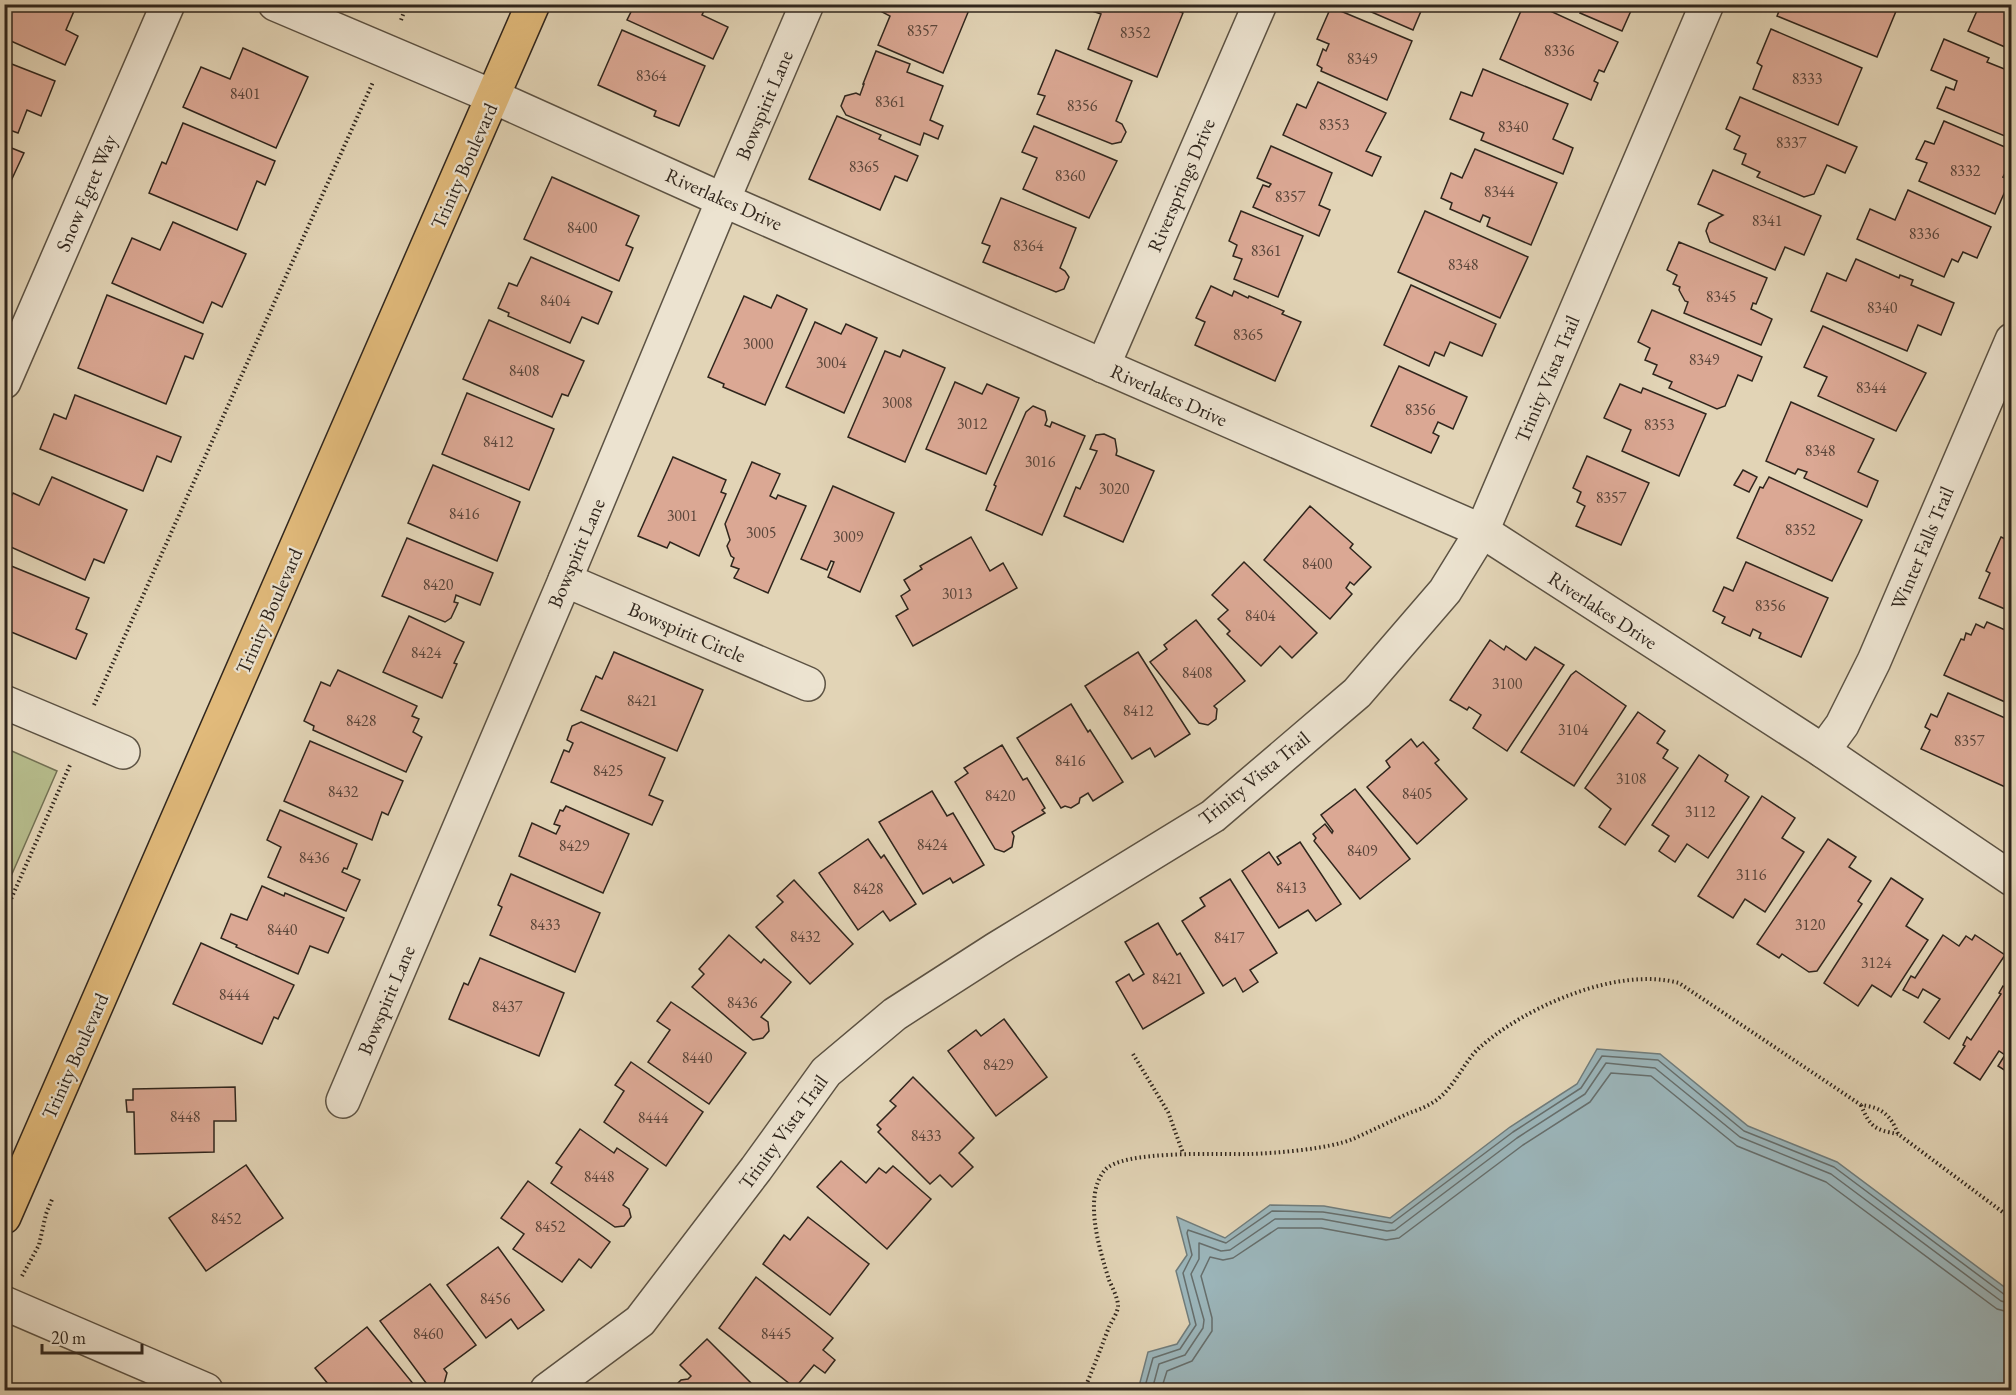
<svg xmlns="http://www.w3.org/2000/svg" width="2016" height="1395" font-family="'EB Garamond',serif">
<style>
.green{fill:#b6bc8c;stroke:#737154;stroke-width:1.5}
.water{fill:#9bb5ba;stroke:#707c7b;stroke-width:1.5}
.lines{fill:none;stroke-linecap:round;stroke-linejoin:round}
.shore{stroke:#666e6c;stroke-width:1.5}
.building{fill:#dba894;stroke:#30261d;stroke-width:1.5}
.minor-casing{stroke:#5c5243;stroke-width:36}
.major-casing{stroke:#30261d;stroke-width:36}
.path{stroke:#30261d;stroke-width:4;stroke-dasharray:1.5 3;stroke-linecap:butt}
.minor{stroke:#ece3d0;stroke-width:33}
.major{stroke:#e1ba7b;stroke-width:33}
.labels{text-anchor:middle;stroke-width:4.5;stroke-linejoin:round;paint-order:stroke}
.number-label{font-size:16px;fill:#5b463b}
.street-label{font-size:20px;fill:#30261d;stroke:#ece3d0}
</style>
<rect width="100%" height="100%" fill="#e2d4b6"/>
<filter id="stains"><feTurbulence type="fractalNoise" baseFrequency=".00333" numOctaves="4"/><feColorMatrix values="0 0 0 0 .2 0 0 0 0 .09 0 0 0 0 .02 0 0 0 .5 -.17"/></filter>
<radialGradient id="worn" r=".72"><stop offset=".6" stop-color="#630" stop-opacity="0"/><stop offset="1" stop-color="#630" stop-opacity=".3"/></radialGradient>
<!-- green -->
<polygon class="green" points="5,748 57,771 5,890"/>
<!-- water -->
<polygon class="water" points="1597,1049 1660,1054 1748,1126 1837,1162 2011,1292 2011,1390 1138,1390 1148,1352 1177,1344 1190,1324 1176,1271 1187,1255 1177,1217 1225,1238 1270,1205 1324,1206 1390,1218 1510,1127 1577,1084"/>
<g class="lines">
<!-- shore -->
<g class="shore">
<polyline points="1144,1390 1153,1358 1180,1349 1196,1325 1183,1273 1192,1255 1187,1233 1188,1230 1226,1243 1272,1211 1323,1212 1392,1223 1513,1132 1581,1088 1602,1056 1658,1060 1744,1131 1834,1167 2005,1295 2012,1296"/>
<polyline points="1152,1390 1159,1364 1185,1355 1203,1328 1204,1320 1191,1274 1199,1259 1199,1243 1221,1251 1230,1250 1275,1219 1322,1219 1387,1231 1395,1230 1517,1138 1585,1094 1606,1063 1655,1068 1740,1137 1831,1174 2001,1301 2012,1304"/>
<polyline points="1161,1390 1167,1371 1192,1361 1212,1331 1212,1318 1201,1276 1210,1257 1223,1260 1233,1258 1278,1228 1321,1228 1386,1240 1399,1238 1523,1145 1590,1102 1611,1073 1651,1076 1737,1146 1826,1182 1997,1309 2012,1313"/>
</g>
</g>
<!-- building -->
<g class="building">
<polygon points="4,4 77,4 66,30 78,36 65,65 4,38"/>
<polygon points="635,4 713,4 710,11 705,9 702,15 728,27 713,59 627,20"/>
<polygon points="885,4 955,4 969,10 943,73 878,45 890,16 882,12"/>
<polygon points="1091,4 1162,4 1183,13 1157,77 1088,49 1101,14 1089,10"/>
<polygon points="1353,4 1424,4 1413,30"/>
<polygon points="1524,4 1535,4 1618,42 1604,72 1599,70 1594,81 1598,83 1591,100 1500,59"/>
<polygon points="1578,4 1634,4 1622,31 1580,13 1583,7"/>
<polygon points="1782,4 1899,4 1877,57 1777,16"/>
<polygon points="1980,4 2012,4 2012,50 1968,31"/>
<polygon points="1331,7 1412,41 1387,100 1321,71 1322,68 1317,65 1323,49 1326,51 1329,44 1317,39"/>
<polygon points="1771,29 1862,68 1838,125 1753,89 1762,66 1757,63"/>
<polygon points="622,30 705,66 679,126 654,116 656,111 598,85"/>
<polygon points="1944,39 1989,58 1987,62 2012,72 2012,139 1937,108 1946,87 1954,90 1957,81 1931,70"/>
<polygon points="243,48 308,77 276,148 183,107 201,67 230,79"/>
<polygon points="1056,50 1132,81 1116,121 1122,124 1126,132 1121,142 1112,144 1037,114 1045,96 1038,94"/>
<polygon points="876,51 910,64 907,72 943,86 930,120 943,126 938,139 924,133 920,145 846,115 841,106 845,96 856,93 860,95 864,84 863,84"/>
<polygon points="4,61 55,81 41,116 27,110 18,133 4,128"/>
<polygon points="1483,69 1568,104 1553,139 1573,148 1563,174 1481,140 1484,133 1450,119 1461,92 1472,96"/>
<polygon points="1318,82 1386,113 1366,151 1381,157 1372,176 1283,135 1297,104 1306,108"/>
<polygon points="1740,97 1857,147 1845,173 1827,165 1814,194 1804,197 1757,177 1760,172 1742,164 1746,154 1734,149 1740,136 1726,129"/>
<polygon points="837,116 881,135 879,139 918,156 907,181 895,176 880,210 809,179"/>
<polygon points="1944,121 2012,150 2012,159 2003,177 2010,180 1995,214 1919,181 1927,163 1916,159 1925,141 1934,144"/>
<polygon points="183,123 275,161 265,185 257,181 237,230 149,193 162,162 166,164"/>
<polygon points="1034,126 1117,161 1089,218 1023,189 1037,158 1022,152"/>
<polygon points="4,145 24,153 4,196"/>
<polygon points="1271,146 1332,173 1319,205 1330,210 1319,236 1253,207 1263,185 1269,187 1271,184 1257,178"/>
<polygon points="1475,149 1557,183 1531,245 1487,226 1490,218 1483,215 1480,222 1450,209 1452,203 1441,198 1451,173 1462,178"/>
<polygon points="1713,170 1821,216 1804,255 1785,247 1775,270 1710,242 1706,231 1709,223 1723,215 1698,204"/>
<polygon points="552,177 639,216 626,245 633,248 619,281 524,239"/>
<polygon points="1908,190 1991,227 1977,258 1963,252 1958,262 1952,259 1944,277 1857,239 1870,209 1895,220"/>
<polygon points="1001,198 1076,228 1060,268 1065,271 1069,277 1064,289 1056,292 983,262 990,246 982,243"/>
<polygon points="1241,211 1303,236 1278,297 1234,279 1242,259 1233,256 1237,245 1229,241"/>
<polygon points="1425,211 1528,257 1500,318 1398,272"/>
<polygon points="173,222 246,254 222,307 212,302 203,323 112,283 132,238 160,250"/>
<polygon points="1679,242 1767,278 1756,304 1753,303 1751,309 1772,319 1761,345 1684,313 1688,302 1685,301 1679,290 1680,287 1673,284 1677,275 1667,270"/>
<polygon points="531,257 612,292 598,324 582,317 570,343 508,316 509,313 498,308 509,283 517,286"/>
<polygon points="1856,259 1899,278 1900,275 1913,280 1911,285 1954,303 1941,335 1918,325 1907,351 1811,311 1827,273 1846,281"/>
<polygon points="1411,285 1496,324 1482,356 1450,342 1444,356 1435,352 1429,366 1384,345"/>
<polygon points="1211,286 1232,296 1234,291 1248,298 1249,296 1284,311 1282,314 1301,322 1275,381 1195,345 1205,322 1196,318"/>
<polygon points="107,295 203,334 193,359 185,356 166,404 78,368"/>
<polygon points="777,295 807,309 765,405 723,387 724,384 708,377 744,296 771,308"/>
<polygon points="1652,310 1762,357 1752,381 1738,375 1725,406 1717,409 1669,388 1672,382 1653,374 1657,365 1645,360 1650,348 1638,342"/>
<polygon points="489,320 584,361 568,396 562,394 552,417 463,379"/>
<polygon points="815,322 841,334 846,324 877,338 844,413 786,387"/>
<polygon points="1823,326 1926,373 1896,431 1818,396 1827,377 1804,367"/>
<polygon points="903,350 945,368 905,462 848,437 885,351 900,357"/>
<polygon points="1399,366 1467,397 1453,429 1438,422 1433,433 1439,436 1431,453 1371,426"/>
<polygon points="955,382 982,394 987,384 1019,398 986,474 926,449"/>
<polygon points="1620,384 1641,393 1643,388 1706,414 1679,476 1622,451 1631,430 1604,418"/>
<polygon points="467,393 554,429 529,490 442,454"/>
<polygon points="75,395 181,437 171,462 157,456 143,491 40,449 54,414 66,419"/>
<polygon points="1791,402 1874,439 1858,472 1878,481 1867,507 1804,478 1807,472 1798,469 1795,474 1766,461"/>
<polygon points="1033,406 1045,411 1047,420 1045,425 1050,427 1052,422 1085,436 1042,535 986,510 996,486 994,485 1026,412"/>
<polygon points="1104,434 1115,439 1117,451 1116,455 1154,471 1123,542 1064,516 1076,487 1080,489 1097,451 1090,449 1096,435"/>
<polygon points="1587,456 1649,483 1621,545 1576,526 1585,506 1577,502 1581,492 1573,488"/>
<polygon points="673,457 726,480 721,492 726,494 699,556 670,542 667,548 638,536"/>
<polygon points="752,462 780,474 770,496 776,499 778,495 806,506 768,593 734,578 739,569 731,566 734,558 731,556 727,546 730,540 725,524"/>
<polygon points="433,465 520,502 497,561 408,523"/>
<polygon points="1743,470 1757,477 1749,492 1734,485"/>
<polygon points="52,477 127,510 104,563 94,559 85,580 4,544 4,512 13,493 39,505"/>
<polygon points="1769,477 1862,520 1832,581 1737,538 1760,487 1763,488"/>
<polygon points="833,486 894,513 860,592 828,577 834,562 831,561 827,570 801,559"/>
<polygon points="1310,506 1353,544 1350,548 1371,567 1354,585 1350,582 1346,588 1352,594 1330,619 1264,560"/>
<polygon points="971,537 990,571 1003,563 1017,588 913,646 896,616 908,609 901,596 910,590 904,580 922,569 920,566"/>
<polygon points="2001,537 2012,542 2012,612 1979,598 1990,573 1986,571"/>
<polygon points="407,538 493,573 480,605 456,595 454,602 458,603 451,618 445,622 382,596"/>
<polygon points="1244,562 1317,633 1292,658 1280,646 1261,666 1227,634 1230,631 1218,619 1228,610 1212,595"/>
<polygon points="1746,562 1828,598 1801,657 1759,638 1761,633 1753,629 1750,636 1722,623 1725,617 1713,611 1724,587 1733,591"/>
<polygon points="4,563 89,598 76,629 87,634 76,659 4,629"/>
<polygon points="409,616 464,642 454,663 457,664 442,698 383,672"/>
<polygon points="1196,620 1245,681 1214,706 1217,709 1216,719 1208,725 1199,723 1150,662 1167,649 1164,645"/>
<polygon points="1987,622 2012,633 2012,705 1944,675 1961,639 1964,640 1966,633 1971,635 1976,624 1984,628"/>
<polygon points="1490,640 1504,650 1506,646 1526,660 1535,647 1564,665 1507,751 1473,728 1481,715 1469,707 1467,710 1450,700"/>
<polygon points="614,652 703,690 677,751 581,710 596,676 602,679"/>
<polygon points="1138,652 1190,734 1155,757 1150,748 1132,759 1085,686"/>
<polygon points="338,670 417,706 412,716 419,719 413,732 422,737 406,772 313,730 314,726 304,721 321,682 330,686"/>
<polygon points="1576,671 1626,706 1574,786 1521,752 1571,675"/>
<polygon points="1948,693 2012,721 2012,790 1921,749 1930,730 1925,727 1931,714 1937,717"/>
<polygon points="1071,704 1088,732 1090,730 1123,782 1093,801 1088,793 1080,798 1079,803 1071,808 1065,806 1061,808 1017,738"/>
<polygon points="1638,712 1665,731 1657,743 1668,750 1663,758 1678,768 1625,845 1599,827 1611,809 1585,788"/>
<polygon points="581,722 665,758 649,795 663,801 652,825 551,782 564,750 569,752 573,743 567,740 572,726"/>
<polygon points="1411,739 1417,747 1423,742 1439,760 1435,763 1467,799 1417,844 1367,787 1390,767 1386,761"/>
<polygon points="310,741 403,781 388,815 382,812 372,840 284,801"/>
<polygon points="1002,745 1023,780 1027,778 1045,808 1042,810 1045,813 1012,832 1014,836 1012,847 1004,852 995,849 955,782 968,773 964,768"/>
<polygon points="1699,755 1728,775 1725,781 1749,797 1708,858 1687,844 1675,862 1659,851 1669,836 1652,825"/>
<polygon points="1355,789 1410,859 1360,899 1314,841 1316,838 1313,834 1325,824 1332,833 1333,831 1321,815"/>
<polygon points="932,791 947,816 953,813 984,865 953,883 950,878 923,894 879,822"/>
<polygon points="1762,796 1795,818 1782,838 1804,852 1765,912 1745,899 1733,918 1698,896"/>
<polygon points="566,806 629,834 603,893 519,856 532,823 556,834 560,826 554,824 560,810 563,811"/>
<polygon points="280,810 357,844 347,869 344,868 342,872 360,880 346,911 268,877 281,847 267,840"/>
<polygon points="868,839 881,858 884,855 916,904 890,921 883,911 858,930 819,873"/>
<polygon points="1828,839 1856,857 1849,867 1871,881 1858,901 1862,904 1817,971 1809,972 1782,954 1779,958 1757,944"/>
<polygon points="1300,842 1341,904 1316,921 1308,910 1279,928 1242,871 1269,852 1278,865 1281,863 1277,857"/>
<polygon points="511,874 600,913 575,972 490,935 502,907 498,905"/>
<polygon points="1891,878 1923,899 1906,926 1928,940 1891,997 1872,985 1858,1006 1824,983"/>
<polygon points="1230,879 1277,953 1250,970 1258,982 1243,992 1235,978 1223,986 1182,921 1205,906 1200,898"/>
<polygon points="794,880 853,944 810,984 756,927 783,902 777,896"/>
<polygon points="262,886 284,896 285,893 344,918 328,953 310,946 298,974 236,947 237,945 221,938 231,914 247,920"/>
<polygon points="1158,923 1177,955 1180,953 1204,993 1143,1029 1116,982 1129,974 1133,981 1144,974 1125,942"/>
<polygon points="729,935 761,963 764,959 791,982 761,1017 768,1022 769,1031 763,1038 753,1040 692,987 704,974 699,969"/>
<polygon points="1943,935 1959,946 1966,936 1972,940 1975,935 2005,955 1949,1039 1924,1022 1940,999 1923,989 1918,998 1903,990 1911,976 1915,978"/>
<polygon points="201,943 294,985 278,1019 274,1017 262,1044 173,1004"/>
<polygon points="480,958 564,993 539,1056 449,1019 464,983 468,985"/>
<polygon points="2003,986 2012,992 2012,1075 1998,1066 2005,1055 1999,1051 1980,1080 1954,1063 1965,1046 1963,1045 1967,1037 1971,1040 2001,994 1999,993"/>
<polygon points="671,1002 746,1053 709,1104 648,1062 670,1030 657,1021"/>
<polygon points="1004,1019 1047,1077 996,1116 948,1051 976,1030 981,1036"/>
<polygon points="631,1062 703,1112 666,1166 604,1122 624,1091 615,1085"/>
<polygon points="913,1077 974,1138 959,1153 973,1167 952,1187 940,1175 930,1184 878,1132 881,1129 877,1125 896,1106 890,1101"/>
<polygon points="235,1087 236,1121 214,1121 214,1152 135,1154 134,1112 127,1112 126,1100 133,1100 133,1089"/>
<polygon points="580,1129 614,1153 617,1148 648,1169 623,1205 629,1209 631,1217 624,1226 615,1227 551,1183 562,1167 556,1163"/>
<polygon points="841,1161 866,1183 879,1168 886,1173 893,1166 931,1199 887,1249 817,1187"/>
<polygon points="246,1165 283,1218 206,1271 169,1218"/>
<polygon points="528,1181 610,1242 591,1268 579,1259 562,1282 513,1249 524,1234 501,1218"/>
<polygon points="808,1217 869,1264 830,1315 763,1264 784,1235 790,1240"/>
<polygon points="498,1247 544,1310 518,1329 511,1319 486,1338 447,1285"/>
<polygon points="756,1277 833,1338 823,1350 835,1360 825,1373 814,1365 795,1388 719,1328"/>
<polygon points="430,1284 476,1345 444,1369 447,1373 444,1384 438,1388 429,1387 380,1321"/>
<polygon points="367,1327 415,1386 409,1390 333,1390 315,1368"/>
<polygon points="707,1339 758,1390 671,1390 681,1380 688,1379 691,1376 680,1365"/>
</g>
<g class="lines">
<!-- minor casing -->
<g class="minor-casing">
<g id="minor">
<polyline points="275,4 494,97 723,200 1482,531 1823,751 2012,879"/>
<polyline points="1103,366 1260,4"/>
<polyline points="4,382 168,4"/>
<polyline points="565,580 808,684"/>
<polyline points="4,702 123,752"/>
<polyline points="1823,751 1842,725 1874,661 2012,340"/>
<polyline points="343,1101 565,580 723,200 807,4"/>
<polyline points="4,1303 206,1390"/>
<polyline points="547,1390 640,1321 756,1169 826,1072 895,1014 996,949 1213,816 1357,693 1445,591 1482,531 1707,4"/>
</g>
</g>
<!-- major casing -->
<g class="major-casing">
<polyline id="major" points="4,1217 533,4"/>
</g>
<!-- path -->
<g class="path">
<polyline points="401,20 407,4"/>
<polyline points="94,705 373,82"/>
<polyline points="4,915 70,765"/>
<polyline points="1133,1054 1168,1112 1183,1153"/>
<path d="M1861 1105C1870 1127 1875 1130 1898 1134"/>
<polyline points="22,1276 39,1245 46,1214 53,1197"/>
<path d="M1084 1390C1093 1369 1101 1348 1109 1327 1112 1321 1118 1312 1118 1306 1118 1298 1112 1287 1109 1280 1100 1251 1083 1198 1104 1171 1121 1149 1222 1155 1250 1154 1278 1153 1328 1149 1353 1139 1371 1131 1389 1122 1407 1114 1415 1111 1424 1108 1432 1103 1454 1090 1462 1064 1479 1048 1525 1007 1617 966 1679 983L1861 1105C1881 1107 1891 1115 1898 1134L2012 1219"/>
</g>
<!-- minor -->
<use href="#minor" class="minor"/>
<!-- major -->
<use href="#major" class="major"/>
</g>
<g class="labels">
<!-- number labels -->
<g class="number-label">
<text x="922" y="36">8357</text>
<text x="1135" y="38">8352</text>
<text x="1559" y="56">8336</text>
<text x="1362" y="64">8349</text>
<text x="651" y="81">8364</text>
<text x="1807" y="84">8333</text>
<text x="245" y="99">8401</text>
<text x="890" y="107">8361</text>
<text x="1082" y="111">8356</text>
<text x="1334" y="130">8353</text>
<text x="1513" y="132">8340</text>
<text x="1791" y="148">8337</text>
<text x="864" y="172">8365</text>
<text x="1965" y="176">8332</text>
<text x="1070" y="181">8360</text>
<text x="1499" y="197">8344</text>
<text x="1290" y="202">8357</text>
<text x="1767" y="226">8341</text>
<text x="582" y="233">8400</text>
<text x="1924" y="239">8336</text>
<text x="1028" y="251">8364</text>
<text x="1266" y="256">8361</text>
<text x="1463" y="270">8348</text>
<text x="1721" y="302">8345</text>
<text x="555" y="306">8404</text>
<text x="1882" y="313">8340</text>
<text x="1248" y="340">8365</text>
<text x="758" y="349">3000</text>
<text x="1704" y="365">8349</text>
<text x="831" y="368">3004</text>
<text x="524" y="376">8408</text>
<text x="1871" y="393">8344</text>
<text x="897" y="408">3008</text>
<text x="1420" y="415">8356</text>
<text x="972" y="429">3012</text>
<text x="1659" y="430">8353</text>
<text x="498" y="447">8412</text>
<text x="1820" y="456">8348</text>
<text x="1040" y="467">3016</text>
<text x="1114" y="494">3020</text>
<text x="1611" y="503">8357</text>
<text x="464" y="519">8416</text>
<text x="682" y="521">3001</text>
<text x="1800" y="535">8352</text>
<text x="761" y="538">3005</text>
<text x="848" y="542">3009</text>
<text x="1317" y="569">8400</text>
<text x="438" y="590">8420</text>
<text x="957" y="599">3013</text>
<text x="1770" y="611">8356</text>
<text x="1260" y="621">8404</text>
<text x="426" y="658">8424</text>
<text x="1197" y="678">8408</text>
<text x="1507" y="689">3100</text>
<text x="642" y="706">8421</text>
<text x="1138" y="716">8412</text>
<text x="361" y="726">8428</text>
<text x="1573" y="735">3104</text>
<text x="1969" y="746">8357</text>
<text x="1070" y="766">8416</text>
<text x="608" y="776">8425</text>
<text x="1631" y="784">3108</text>
<text x="343" y="797">8432</text>
<text x="1417" y="799">8405</text>
<text x="1000" y="801">8420</text>
<text x="1700" y="817">3112</text>
<text x="932" y="850">8424</text>
<text x="574" y="851">8429</text>
<text x="1362" y="856">8409</text>
<text x="314" y="863">8436</text>
<text x="1751" y="880">3116</text>
<text x="1291" y="893">8413</text>
<text x="868" y="894">8428</text>
<text x="545" y="930">8433</text>
<text x="1810" y="930">3120</text>
<text x="282" y="935">8440</text>
<text x="805" y="942">8432</text>
<text x="1229" y="943">8417</text>
<text x="1876" y="968">3124</text>
<text x="1167" y="984">8421</text>
<text x="234" y="1000">8444</text>
<text x="742" y="1008">8436</text>
<text x="507" y="1012">8437</text>
<text x="697" y="1063">8440</text>
<text x="998" y="1070">8429</text>
<text x="185" y="1122">8448</text>
<text x="653" y="1123">8444</text>
<text x="926" y="1141">8433</text>
<text x="599" y="1182">8448</text>
<text x="226" y="1224">8452</text>
<text x="550" y="1232">8452</text>
<text x="495" y="1304">8456</text>
<text x="428" y="1339">8460</text>
<text x="776" y="1339">8445</text>
</g>
<!-- street labels -->
<g class="street-label">
<text transform="translate(764 105) rotate(-67)" y="7">Bowspirit Lane</text>
<text transform="translate(464 166) rotate(-66)" y="7">Trinity Boulevard</text>
<text transform="translate(1181 185) rotate(-67)" y="7">Riversprings Drive</text>
<text transform="translate(86 193) rotate(-67)" y="7">Snow Egret Way</text>
<text transform="translate(724 199) rotate(24)" y="7">Riverlakes Drive</text>
<text transform="translate(1547 379) rotate(-67)" y="7">Trinity Vista Trail</text>
<text transform="translate(1169 395) rotate(24)" y="7">Riverlakes Drive</text>
<text transform="translate(1922 548) rotate(-67)" y="7">Winter Falls Trail</text>
<text transform="translate(576 553) rotate(-67)" y="7">Bowspirit Lane</text>
<text transform="translate(1603 610) rotate(33)" y="7">Riverlakes Drive</text>
<text transform="translate(269 611) rotate(-66)" y="7">Trinity Boulevard</text>
<text transform="translate(687 632) rotate(23)" y="7">Bowspirit Circle</text>
<text transform="translate(1254 778) rotate(-39)" y="7">Trinity Vista Trail</text>
<text transform="translate(386 1000) rotate(-67)" y="7">Bowspirit Lane</text>
<text transform="translate(75 1056) rotate(-66)" y="7">Trinity Boulevard</text>
<text transform="translate(783 1132) rotate(-54)" y="7">Trinity Vista Trail</text>
</g>
</g>
<!-- margin -->
<rect width="2016" height="1395" fill="none" stroke="#e2d4b6" stroke-width="24"/>
<rect x="6" y="6" width="2004" height="1383" fill="none" stroke="#30261d" stroke-width="3"/>
<rect x="12" y="12" width="1992" height="1371" fill="none" stroke="#30261d" stroke-width="1.5"/>
<!-- scale -->
<path d="M42 1344v9h100v-9" fill="none" stroke="#30261d" stroke-width="3"/>
<text x="51" y="1344" font-size="18" fill="#30261d" stroke="#ece3d0" stroke-width="4.5" paint-order="stroke">20 m</text>
<rect width="100%" height="100%" filter="url(#stains)"/>
<rect width="100%" height="100%" fill="url(#worn)"/>
</svg>
